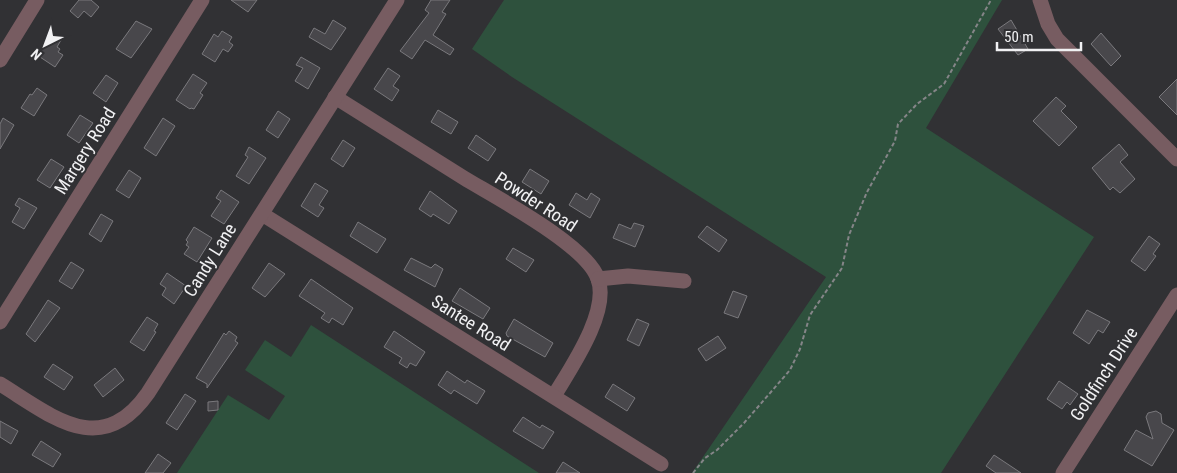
<svg xmlns="http://www.w3.org/2000/svg" width="1177" height="473" font-family="'Roboto Condensed',sans-serif">
<style>
.green{fill:#2e513d}
.building{fill:#48474b;stroke:#7a797d}
.lines{fill:none;stroke-linecap:round;stroke-linejoin:round}
.path{stroke:#858588;stroke-width:2;stroke-dasharray:4 2.5;stroke-linecap:butt}
.minor{stroke:#775c61;stroke-width:15}
.labels{text-anchor:middle;stroke-width:4;stroke-linejoin:round;paint-order:stroke}
.street-label{font-size:18px;fill:#f1f1f3;stroke:#313134}
</style>
<rect width="100%" height="100%" fill="#313134"/>
<!-- green -->
<g class="green">
<polygon points="504,0 1002,0 926,128 1094,237 941,473 692,473 826,277 512,77 472,49"/>
<polygon points="311,325 539,473 177,473 228,395 269,420 285,396 245,370 265,340 291,357"/>
</g>
<!-- building -->
<g class="building">
<polygon points="79,0 91,0 99,7 91,17 84,11 78,18 70,11"/>
<polygon points="231,0 257,0 248,12"/>
<polygon points="431,0 450,0 442,12 446,14 433,35 454,49 450,55 425,40 412,59 400,51 429,13 425,10"/>
<polygon points="333,20 346,28 331,50 309,37 314,28 325,34"/>
<polygon points="1011,20 1028,49 1018,55 998,29"/>
<polygon points="136,21 152,29 131,58 116,49"/>
<polygon points="222,31 232,37 229,42 233,45 228,52 223,49 215,62 202,54 214,34 218,37"/>
<polygon points="1101,33 1121,56 1111,66 1091,44"/>
<polygon points="52,34 61,40 57,47 60,49 58,52 63,55 55,67 37,55"/>
<polygon points="301,57 320,68 308,89 295,81 303,68 296,65"/>
<polygon points="388,68 400,76 393,86 399,90 392,101 374,89"/>
<polygon points="193,74 207,83 200,93 203,95 194,109 191,108 190,109 176,100"/>
<polygon points="106,75 118,83 106,102 93,93"/>
<polygon points="1177,79 1177,115 1159,97"/>
<polygon points="37,88 47,95 34,116 21,108 30,94 32,95"/>
<polygon points="1056,97 1066,106 1061,111 1077,127 1059,146 1033,121"/>
<polygon points="438,110 458,122 451,134 431,122"/>
<polygon points="278,111 290,119 278,138 266,130"/>
<polygon points="80,115 93,123 79,143 67,135"/>
<polygon points="3,118 14,125 0,149 0,124"/>
<polygon points="163,118 175,126 156,156 144,148"/>
<polygon points="476,135 496,149 488,161 468,148"/>
<polygon points="343,140 355,148 343,167 331,159"/>
<polygon points="1119,144 1128,155 1120,162 1135,179 1120,193 1113,187 1110,190 1092,168"/>
<polygon points="249,147 266,158 249,184 236,176 248,157 245,155"/>
<polygon points="51,159 64,167 50,188 37,180"/>
<polygon points="530,169 549,181 541,194 522,182"/>
<polygon points="129,170 141,178 129,198 116,190"/>
<polygon points="315,183 328,191 319,205 324,208 318,217 301,206"/>
<polygon points="221,190 239,202 224,224 211,216 221,201 216,198"/>
<polygon points="430,191 457,211 449,224 433,214 431,217 419,209"/>
<polygon points="576,193 587,200 591,193 600,199 590,218 569,205"/>
<polygon points="19,198 37,208 24,229 12,222 20,208 15,205"/>
<polygon points="101,214 113,221 101,242 89,234"/>
<polygon points="358,222 386,239 377,253 350,236"/>
<polygon points="634,223 644,226 635,247 613,238 619,224 631,229"/>
<polygon points="707,226 727,240 719,252 698,237"/>
<polygon points="194,227 212,238 197,262 184,254 189,247 186,245 188,242 186,240"/>
<polygon points="1149,236 1160,244 1153,254 1156,256 1145,271 1131,261"/>
<polygon points="513,248 534,260 526,272 506,259"/>
<polygon points="411,258 431,268 435,264 443,269 435,287 404,270"/>
<polygon points="71,262 84,270 72,289 59,281"/>
<polygon points="269,263 285,274 265,297 252,288"/>
<polygon points="167,273 186,286 174,304 162,295 166,288 160,284"/>
<polygon points="311,279 353,308 343,325 332,318 329,323 321,318 325,313 299,296"/>
<polygon points="460,288 490,308 483,319 452,301"/>
<polygon points="733,291 747,296 738,318 724,313"/>
<polygon points="48,300 60,308 35,342 26,334"/>
<polygon points="1087,310 1110,322 1103,333 1098,330 1089,344 1073,333"/>
<polygon points="147,317 158,324 154,331 156,332 144,351 130,342"/>
<polygon points="514,319 553,343 545,357 507,336 506,333"/>
<polygon points="637,319 649,324 639,346 627,340"/>
<polygon points="229,331 237,337 235,341 238,343 207,388 207,384 196,378 224,333 226,335"/>
<polygon points="394,331 425,352 416,366 410,363 407,368 399,363 402,358 384,347"/>
<polygon points="718,336 726,348 706,361 698,349"/>
<polygon points="53,364 73,377 64,390 44,377"/>
<polygon points="115,368 124,380 103,397 94,385"/>
<polygon points="447,371 465,383 467,380 485,391 477,404 454,390 451,394 438,385"/>
<polygon points="1059,381 1078,394 1070,405 1067,402 1062,409 1047,399"/>
<polygon points="613,384 635,398 627,411 605,397"/>
<polygon points="185,394 196,401 177,430 166,423"/>
<polygon points="218,401 218,410 208,411 208,402"/>
<polygon points="1156,411 1161,414 1162,423 1174,430 1152,466 1124,450 1136,430 1153,439 1146,417 1148,413"/>
<polygon points="523,417 540,428 542,425 554,432 543,449 513,431"/>
<polygon points="0,421 18,431 11,444 0,437"/>
<polygon points="41,441 61,454 53,467 32,455"/>
<polygon points="158,454 171,463 163,473 145,473"/>
<polygon points="994,455 1021,473 996,473 986,466"/>
<polygon points="563,462 580,473 556,473"/>
</g>
<g class="lines">
<!-- path -->
<polyline class="path" points="693,473 705,458 717,450 744,423 790,370 800,349 810,315 842,268 849,235 867,192 895,141 898,124 917,104 944,84 991,0"/>
<!-- minor -->
<g class="minor">
<polyline points="1040,0 1048,24 1057,39 1177,159"/>
<polyline points="0,60 37,0"/>
<path d="M335 97C378 124 421 151 464 178 495 197 587 245 598 279 610 312 570 369 554 396"/>
<polyline points="262,214 661,464"/>
<polyline points="598,279 628,276 684,281"/>
<polyline points="0,322 202,0"/>
<path d="M0 384C52 416 101 460 148 393L397 0"/>
<polyline points="1063,473 1177,295"/>
</g>
</g>
<g class="labels">
<!-- street labels -->
<g class="street-label">
<text transform="translate(85 151) rotate(-58)" y="6">Margery Road</text>
<text transform="translate(536 202) rotate(33)" y="6">Powder Road</text>
<text transform="translate(210 260) rotate(-58)" y="6">Candy Lane</text>
<text transform="translate(471 323) rotate(32)" y="6">Santee Road</text>
<text transform="translate(1104 374) rotate(-57)" y="6">Goldfinch Drive</text>
</g>
</g>
<!-- north arrow -->
<g transform="translate(45 45) rotate(222)" stroke="#313134" stroke-width="4" paint-order="stroke">
<path d="M0-4L9 19L0 12L-9 19Z" fill="#f1f1f3"/>
<text y="-8" font-size="14" font-weight="bold" text-anchor="middle" fill="#f1f1f3">N</text>
</g>
<!-- scale -->
<path d="M997 42v8h84v-8" fill="none" stroke="#f1f1f3" stroke-width="2.5"/>
<text x="1004" y="42" font-size="15" fill="#f1f1f3" stroke="#313134" stroke-width="4" paint-order="stroke">50 m</text>
</svg>
